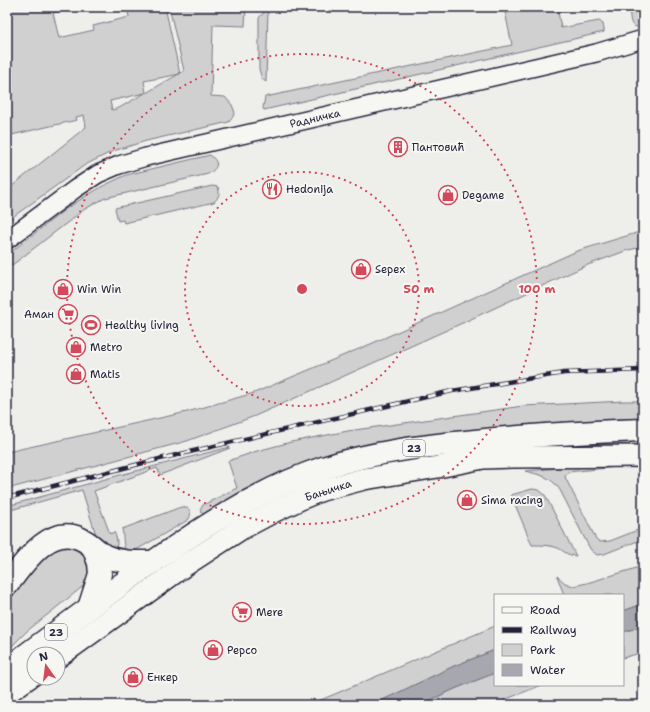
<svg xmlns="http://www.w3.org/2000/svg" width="650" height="712" font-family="'Shantell Sans',sans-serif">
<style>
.green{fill:#d0d0d1;stroke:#797986;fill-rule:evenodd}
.water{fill:#a7a7af;stroke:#727281}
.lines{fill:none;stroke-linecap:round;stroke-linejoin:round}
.minor-casing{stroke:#22223b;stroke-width:20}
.tertiary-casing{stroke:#22223b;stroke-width:24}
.primary-casing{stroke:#22223b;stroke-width:25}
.minor{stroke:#f6f6f2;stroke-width:17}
.tertiary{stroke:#f6f6f2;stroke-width:21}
.primary{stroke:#f6f6f2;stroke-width:22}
.rail-casing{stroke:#22223b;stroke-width:4.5}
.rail{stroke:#f6f6f2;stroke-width:3;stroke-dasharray:9;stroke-linecap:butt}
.ring{fill:none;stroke:#d1495b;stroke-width:2;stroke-dasharray:2 4}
.labels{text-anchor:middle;stroke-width:4;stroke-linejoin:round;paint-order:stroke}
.shield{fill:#f6f6f2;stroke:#626272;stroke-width:1}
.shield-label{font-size:10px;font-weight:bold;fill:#22223b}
.street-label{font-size:11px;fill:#22223b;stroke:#f6f6f2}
.poi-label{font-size:11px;fill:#22223b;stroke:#f6f6f2;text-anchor:start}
.centre{fill:#d1495b;stroke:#f6f6f2;stroke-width:2}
.ring-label{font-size:12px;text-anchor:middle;font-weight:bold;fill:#d1495b;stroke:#f6f6f2;stroke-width:4;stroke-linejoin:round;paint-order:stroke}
</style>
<rect width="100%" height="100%" fill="#eeeeeb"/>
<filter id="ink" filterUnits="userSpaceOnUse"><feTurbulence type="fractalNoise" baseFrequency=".025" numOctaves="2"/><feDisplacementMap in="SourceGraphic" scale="8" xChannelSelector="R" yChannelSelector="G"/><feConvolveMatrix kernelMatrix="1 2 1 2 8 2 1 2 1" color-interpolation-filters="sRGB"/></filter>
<g filter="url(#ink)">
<!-- green -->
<g class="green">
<path d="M7 7H80L53 13 59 38 94 30 93 26 129 17 127 7H165L180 74 144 81 146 93 184 71 169 7H246L245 26 213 25 211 96 225 97 232 105 235 113 229 122 146 141 113 151 85 165 7 221V190L86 127 84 115 76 117 77 120 7 136ZM145 93 119 108 112 110 110 101Z"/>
<polygon points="504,7 541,7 542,9 550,7 581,7 558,12 561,28 599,21 603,24 604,29 604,32 264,110 263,108 265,97 512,45"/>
<path d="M634 7H643V26C628 30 631 19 629 8Z"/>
<polygon points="268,10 266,82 262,79 259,69 259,18 263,13"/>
<path d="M210 155C220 163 218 168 208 174L105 198 85 209 7 269V255L67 208 86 196 103 186 126 175Z"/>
<path d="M212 186 218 187C220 194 219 197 214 202L124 223 123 220 118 221 115 208Z"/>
<polygon points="643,231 643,247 628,250 585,266 458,325 255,416 187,441 7,489 7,452 187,412 254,393 373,343 577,251"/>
<polygon points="625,401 643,401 643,419 623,419 580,422 237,495 205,513 203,514 201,512 200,509 203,505 237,488 228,461 257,451 291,442 348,431 523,406"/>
<polygon points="643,439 643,448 520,447"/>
<path d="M230 447V448L160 475 157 468 94 491 110 534 114 532C117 538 119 545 114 550L101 541 96 535 82 490 7 511V506L120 475Z"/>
<path d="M619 463 643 464V468L617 467 568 472 565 477 596 539 600 542 610 541 643 528V539L604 554 597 555 591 550 588 545 560 490C551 476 540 475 525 471Z"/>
<path d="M532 489 539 490 545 495 576 556C567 555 565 552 558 548 549 545 541 545 532 545L511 495Z"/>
<path d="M181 507C190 506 193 514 188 520L138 549 133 550 126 551C122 545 124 536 122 529Z"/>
<polygon points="62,544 80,547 92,563 86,583 81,588 27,631 7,651 7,596 38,559"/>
<polygon points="643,566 643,604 623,611 623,595 564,595 557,576 565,583 573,586 587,583"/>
<polygon points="495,626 495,650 454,666 377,703 372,705 309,705"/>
<polygon points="643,626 643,652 623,658 623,632"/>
<polygon points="495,673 495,685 542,685 504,700 505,705 419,705 457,688"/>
</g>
<!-- water -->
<g class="water">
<polygon points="643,604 643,626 623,632 623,611"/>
<polygon points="495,650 495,673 457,688 419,705 372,705 454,666"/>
</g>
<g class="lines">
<!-- minor casing -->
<g class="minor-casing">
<polyline id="minor" points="7,240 75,189 98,174 119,165 146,157 596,53 643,39"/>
</g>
<!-- tertiary casing -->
<g class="tertiary-casing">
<g id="tertiary">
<polyline points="58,657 184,566 241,529 275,511 305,497 322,490 364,479 438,467 483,458 513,457 643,456"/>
<polyline points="7,693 34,674"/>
</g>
</g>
<!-- primary casing -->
<g class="primary-casing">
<g id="primary">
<path d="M7 585C23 565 49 523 81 539 85 541 90 544 93 547 97 550 101 554 105 556 121 563 137 562 153 562"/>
<polyline points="89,608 100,574 99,563 93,547"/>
<path d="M7 669C47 639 88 609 129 579 189 536 252 492 323 468 372 452 424 446 475 441 531 435 587 432 643 430"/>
</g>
</g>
<!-- minor -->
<use href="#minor" class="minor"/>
<!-- tertiary -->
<use href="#tertiary" class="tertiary"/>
<!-- primary -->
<use href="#primary" class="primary"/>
<!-- rail casing -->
<g class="rail-casing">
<polyline id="rail" points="7,498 147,462 236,441 452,391 564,373 643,370"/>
</g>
<!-- rail -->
<use href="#rail" class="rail"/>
</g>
</g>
<!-- distance rings -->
<g class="ring">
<circle cx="302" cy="289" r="117"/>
<circle cx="302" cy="289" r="235"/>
</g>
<!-- icons -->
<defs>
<g id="building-ring" transform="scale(1)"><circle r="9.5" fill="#f6f6f2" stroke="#d1495b" stroke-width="1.5"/><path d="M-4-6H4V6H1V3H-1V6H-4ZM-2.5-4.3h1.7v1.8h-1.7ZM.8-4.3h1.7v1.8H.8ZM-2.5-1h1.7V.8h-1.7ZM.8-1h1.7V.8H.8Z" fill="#d1495b"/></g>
<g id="restaurant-ring" transform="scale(1)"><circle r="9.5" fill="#f6f6f2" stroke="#d1495b" stroke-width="1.5"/><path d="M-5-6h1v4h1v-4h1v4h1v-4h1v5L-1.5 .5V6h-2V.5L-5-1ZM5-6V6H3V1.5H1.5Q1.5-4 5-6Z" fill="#d1495b"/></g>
<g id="shop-ring" transform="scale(1)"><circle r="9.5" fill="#f6f6f2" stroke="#d1495b" stroke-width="1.5"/><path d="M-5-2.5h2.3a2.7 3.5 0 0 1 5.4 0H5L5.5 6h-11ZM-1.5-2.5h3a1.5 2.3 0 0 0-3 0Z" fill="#d1495b"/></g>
<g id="supermarket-ring" transform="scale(1)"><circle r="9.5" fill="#f6f6f2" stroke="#d1495b" stroke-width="1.5"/><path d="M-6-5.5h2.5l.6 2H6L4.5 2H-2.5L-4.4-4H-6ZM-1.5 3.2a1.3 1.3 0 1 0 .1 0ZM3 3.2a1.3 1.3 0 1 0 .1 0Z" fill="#d1495b"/></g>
<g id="stadium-ring" transform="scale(1)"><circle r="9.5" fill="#f6f6f2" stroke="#d1495b" stroke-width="1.5"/><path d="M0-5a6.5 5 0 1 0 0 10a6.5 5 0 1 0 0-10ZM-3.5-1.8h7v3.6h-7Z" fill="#d1495b"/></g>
</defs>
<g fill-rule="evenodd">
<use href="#building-ring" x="398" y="147"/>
<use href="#restaurant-ring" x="272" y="189"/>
<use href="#shop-ring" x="448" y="195"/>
<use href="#shop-ring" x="361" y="269"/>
<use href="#shop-ring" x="63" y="289"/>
<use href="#supermarket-ring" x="68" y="314"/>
<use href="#stadium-ring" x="91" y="325"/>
<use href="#shop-ring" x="76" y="347"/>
<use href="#shop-ring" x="76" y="374"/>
<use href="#shop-ring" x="467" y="500"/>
<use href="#supermarket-ring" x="242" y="612"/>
<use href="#shop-ring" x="213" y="650"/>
<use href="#shop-ring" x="133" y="677"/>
</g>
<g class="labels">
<!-- shield labels -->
<g class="shield">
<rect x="403" y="440" width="22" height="16" rx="3"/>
<rect x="45" y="624" width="22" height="16" rx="3"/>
</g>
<g class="shield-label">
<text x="414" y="452">23</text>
<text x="56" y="636">23</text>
</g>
<!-- street labels -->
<g class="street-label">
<text transform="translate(315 118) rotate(-13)" y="4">Радничка</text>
<text transform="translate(328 490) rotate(-18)" y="4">Бањичка</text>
</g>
<!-- poi labels -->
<g class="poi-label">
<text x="412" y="151">Пантовић</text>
<text x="286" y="193">Hedonija</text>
<text x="462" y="199">Degame</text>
<text x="375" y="273">Sepex</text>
<text x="77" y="293">Win Win</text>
<text x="54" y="318" text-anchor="end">Аман</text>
<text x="105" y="329">Healthy living</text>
<text x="90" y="351">Metro</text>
<text x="90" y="378">Matis</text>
<text x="481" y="504">Sima racing</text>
<text x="256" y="616">Mere</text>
<text x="227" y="654">Pepco</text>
<text x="147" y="681">Енкер</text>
</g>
</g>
<circle cx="302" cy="289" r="6" class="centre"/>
<g class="ring-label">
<text x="419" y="293">50 m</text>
<text x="537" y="293">100 m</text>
</g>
<!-- margin -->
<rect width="650" height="712" fill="none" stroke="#f6f6f2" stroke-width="24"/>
<rect x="12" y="12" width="626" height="688" fill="none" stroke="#22223b" stroke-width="1.5" filter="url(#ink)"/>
<!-- legend -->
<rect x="494" y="594" width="130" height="92" fill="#f6f6f2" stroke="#a1a1a9"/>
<rect x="502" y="607" width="20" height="6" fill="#f6f6f2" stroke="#a1a1a9"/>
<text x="530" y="614" font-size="12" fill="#22223b">Road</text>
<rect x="502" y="627" width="20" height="6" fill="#22223b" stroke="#a1a1a9"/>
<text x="530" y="634" font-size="12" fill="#22223b">Railway</text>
<rect x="502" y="644" width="20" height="12" fill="#d0d0d1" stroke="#a1a1a9"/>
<text x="530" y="654" font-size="12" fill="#22223b">Park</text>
<rect x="502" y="664" width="20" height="12" fill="#a7a7af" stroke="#a1a1a9"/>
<text x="530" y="674" font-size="12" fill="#22223b">Water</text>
<!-- north arrow -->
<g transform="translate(46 666) rotate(346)"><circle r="19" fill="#f6f6f2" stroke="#a1a1a9"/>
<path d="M0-3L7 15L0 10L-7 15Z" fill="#d1495b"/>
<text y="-6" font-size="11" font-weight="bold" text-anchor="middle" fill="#22223b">N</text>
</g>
</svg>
